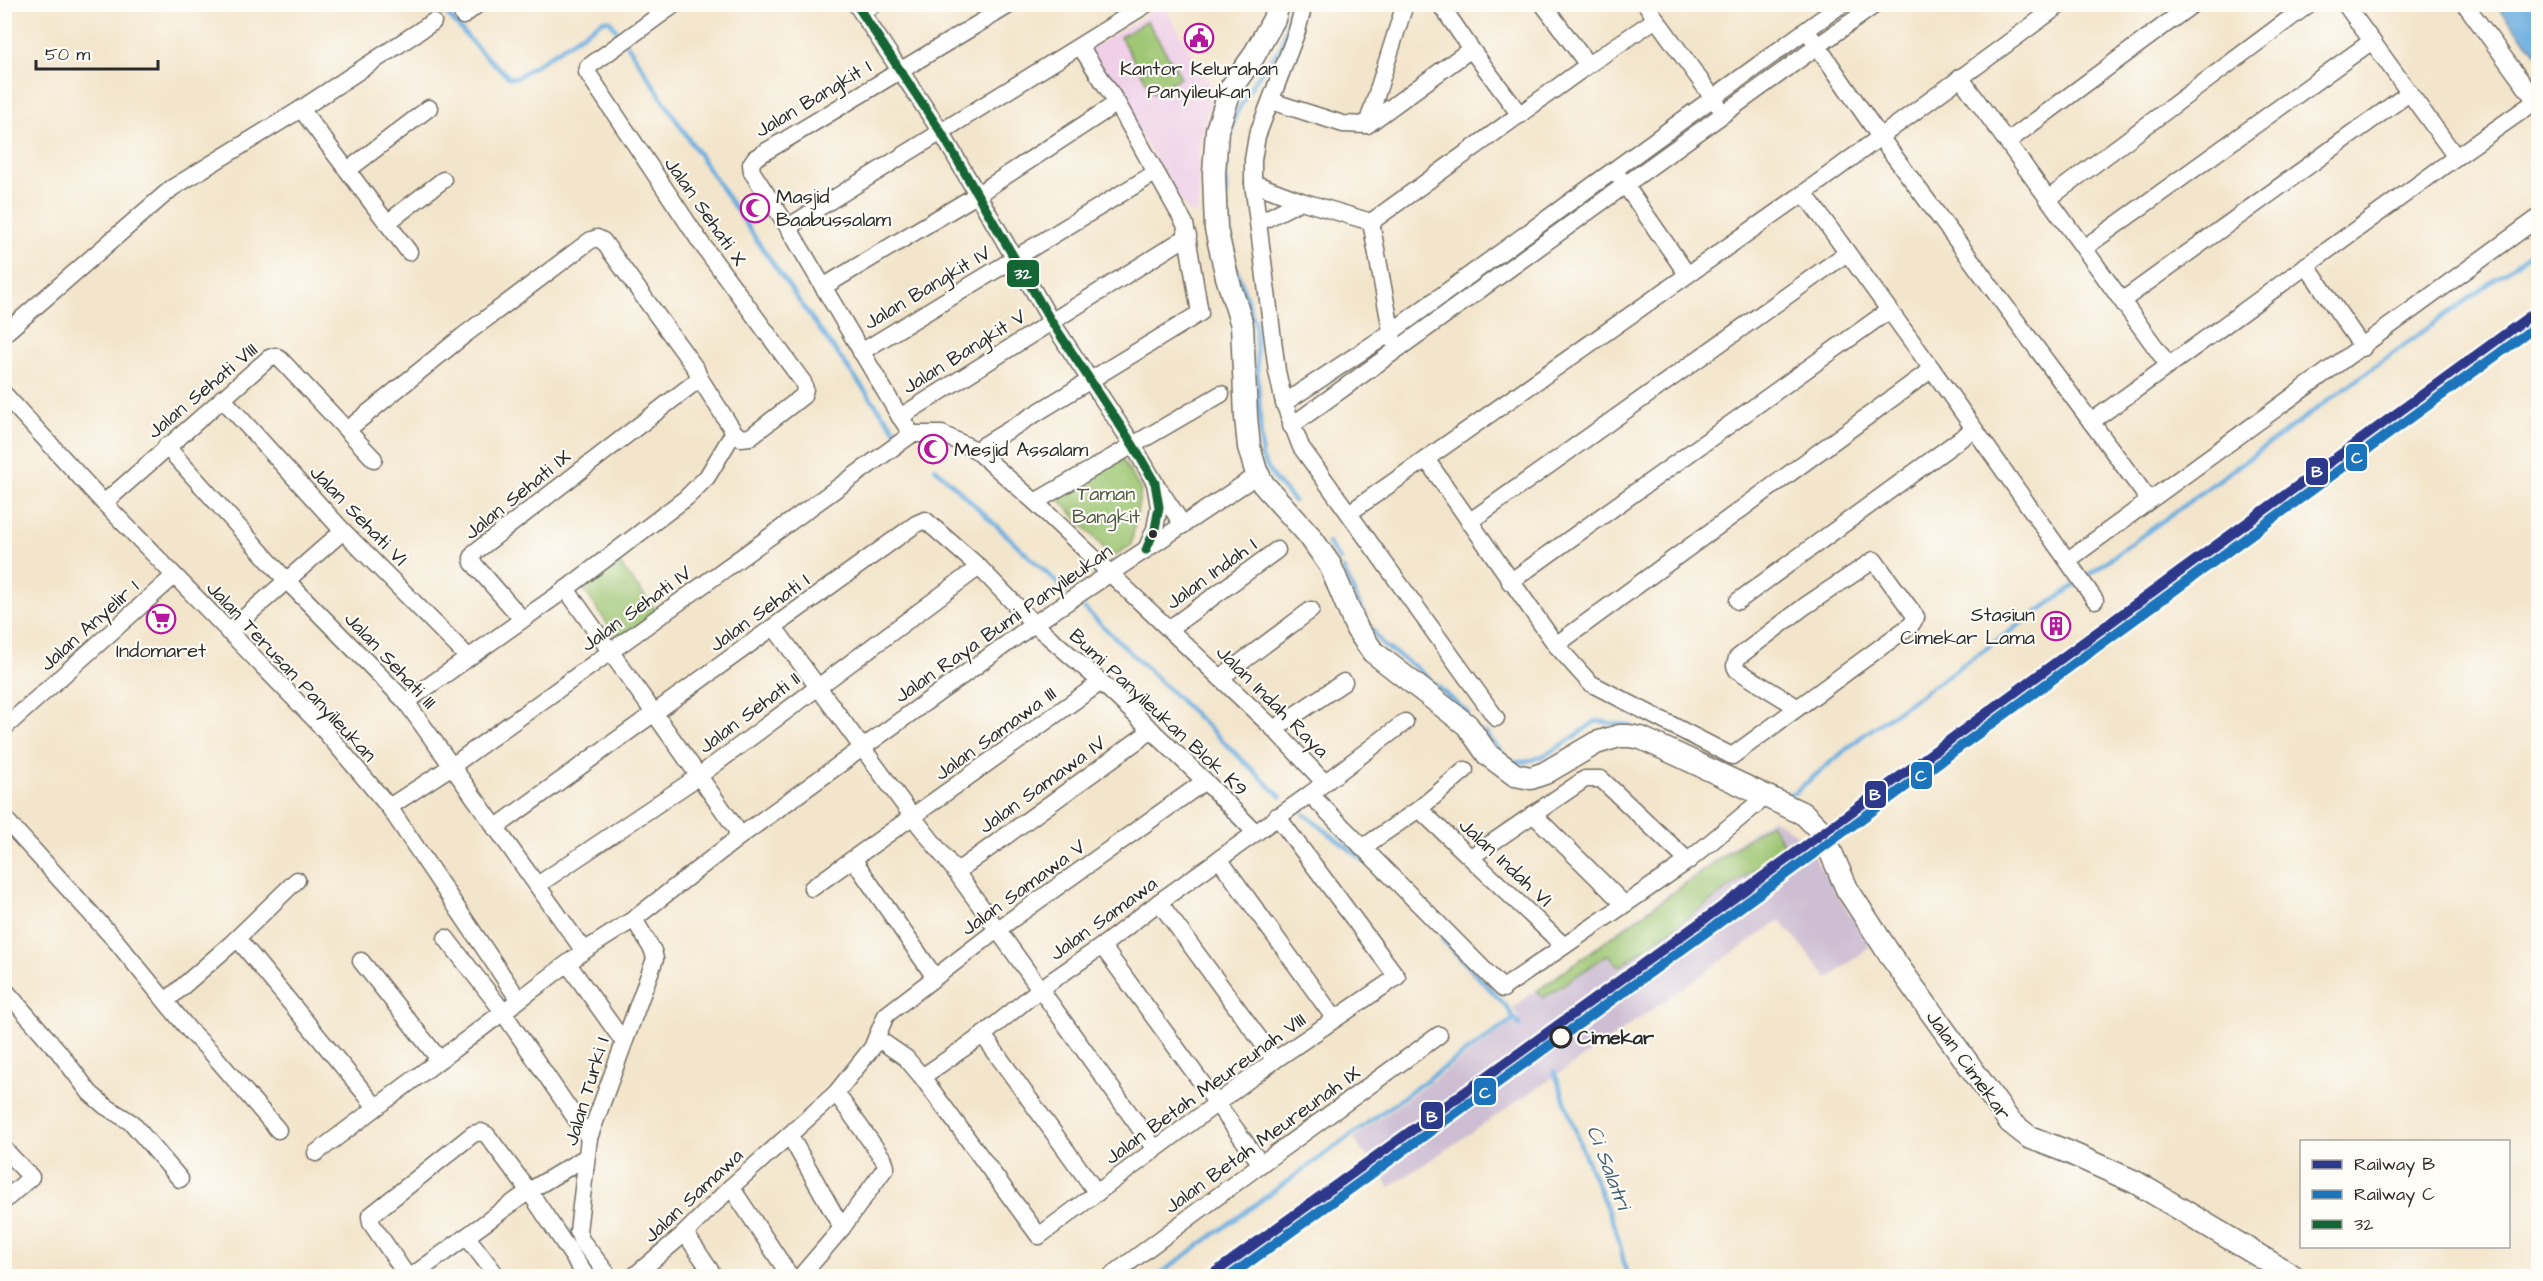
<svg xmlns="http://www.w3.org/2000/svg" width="2543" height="1281" font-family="'Architects Daughter',sans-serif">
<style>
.built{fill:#efd0e7}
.industrial{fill:#cdbed3}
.green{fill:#9cc571;stroke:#64784e;stroke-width:1.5}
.water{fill:#6aaddf;stroke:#4a6c85;stroke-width:1.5}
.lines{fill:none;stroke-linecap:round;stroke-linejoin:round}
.stream{stroke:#6aaddf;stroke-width:4.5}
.street-casing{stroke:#716c63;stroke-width:19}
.secondary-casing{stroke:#716c63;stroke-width:25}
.street{stroke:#fff;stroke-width:16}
.secondary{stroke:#fff;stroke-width:22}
.bus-1-casing{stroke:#fdfcf7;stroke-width:14}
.bus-1{stroke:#156635;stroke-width:9}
.rail-1-casing{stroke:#fdfcf7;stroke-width:15}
.rail-2-casing{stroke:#fdfcf7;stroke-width:15}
.rail-1{stroke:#2d398b;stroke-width:10}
.rail-2{stroke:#1c75bc;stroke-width:10}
.bus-dot{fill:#2b2b2b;stroke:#fdfcf7;stroke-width:2}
.stop-dot{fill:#fdfcf7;stroke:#2b2b2b;stroke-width:3}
.labels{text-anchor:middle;stroke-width:4.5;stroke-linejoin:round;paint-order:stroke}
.poi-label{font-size:20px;fill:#2b2b2b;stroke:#fdfcf7}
.street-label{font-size:20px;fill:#2b2b2b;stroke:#fdfcf7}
.park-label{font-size:20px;fill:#4d5940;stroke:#fdfcf7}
.stop-label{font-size:20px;font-weight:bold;fill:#2b2b2b;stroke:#fdfcf7;text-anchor:start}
.water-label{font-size:21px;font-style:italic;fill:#445f73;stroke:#fdfcf7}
.line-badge{stroke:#fdfcf7;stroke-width:2}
.badge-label{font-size:16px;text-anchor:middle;font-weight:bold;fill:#fff}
</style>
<rect width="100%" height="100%" fill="#fdfcf7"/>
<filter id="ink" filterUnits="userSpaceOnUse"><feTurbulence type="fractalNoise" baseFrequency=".0167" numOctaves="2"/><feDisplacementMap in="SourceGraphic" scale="12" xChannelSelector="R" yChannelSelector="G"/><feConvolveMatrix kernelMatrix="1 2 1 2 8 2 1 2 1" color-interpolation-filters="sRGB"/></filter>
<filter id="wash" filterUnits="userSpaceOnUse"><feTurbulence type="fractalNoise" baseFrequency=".008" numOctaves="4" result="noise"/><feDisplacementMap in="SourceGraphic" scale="24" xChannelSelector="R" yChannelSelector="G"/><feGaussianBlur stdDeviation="1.35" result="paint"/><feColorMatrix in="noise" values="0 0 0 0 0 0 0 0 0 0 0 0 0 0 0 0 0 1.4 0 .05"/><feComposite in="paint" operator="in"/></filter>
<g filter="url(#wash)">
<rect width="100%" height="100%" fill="#f3e5cb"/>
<!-- built -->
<polygon class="built" points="1163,5 1213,88 1199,147 1198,211 1190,215 1088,50"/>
<!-- industrial -->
<polygon class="industrial" points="1772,818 1801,837 1870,946 1829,979 1780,920 1594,1050 1390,1187 1353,1138 1519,1018 1513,1007"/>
<!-- green -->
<g class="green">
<polygon points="1147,21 1181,77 1153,93 1120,37"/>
<polygon points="1122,459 1141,490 1131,545 1112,557 1057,497"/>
<polygon points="618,562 657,612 620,642 584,590"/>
<polygon points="1770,823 1786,847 1619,967 1609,954 1543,998 1537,991"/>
</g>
<!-- water -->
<polygon class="water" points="2495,5 2538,5 2538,55"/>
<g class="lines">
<!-- stream -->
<g class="stream">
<polyline points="438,4 482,53 510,78 516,78 604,20 610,21 621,37"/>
<path d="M627 44C712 176 799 307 896 431"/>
<polyline points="1226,153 1235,116 1253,83 1282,45 1291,4"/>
<polyline points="1225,164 1226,198"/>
<polyline points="1226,206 1232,249"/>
<polyline points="1236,268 1255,324 1262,458 1275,480 1294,501"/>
<polyline points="935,468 1066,591"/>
<polyline points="1328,543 1340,560"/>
<polyline points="1343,568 1368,624 1383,645 1414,666 1468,713"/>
<polyline points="2084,578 2538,248"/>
<polyline points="1085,609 1281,797"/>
<path d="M1485 732C1492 740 1501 755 1510 760 1533 771 1577 734 1596 721L1632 726"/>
<polyline points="1784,795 1794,793 1861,737 2078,583"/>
<polyline points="1304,814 1371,866"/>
<polyline points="1442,939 1506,1006 1520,1026"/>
<polyline points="1554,1071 1581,1146 1617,1233 1627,1276"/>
<polyline points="565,1226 573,1239"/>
<polyline points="1157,1276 1435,1074 1515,1018"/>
</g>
</g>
</g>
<g filter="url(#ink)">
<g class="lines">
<!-- street casing -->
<g class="street-casing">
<g id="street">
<polyline points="675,4 588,67 587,72 701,243 803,382 805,389 803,396 750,437 741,438 734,432 699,377"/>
<polyline points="856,4 941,132 1051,321 1133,445 1155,483 1159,507 1155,529 1146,550"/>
<polyline points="1304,4 1297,31 1257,136 1253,160 1253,183 1277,371 1284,403 1301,447 1496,718"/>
<polyline points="1543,4 1588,65 1656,19 1718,105"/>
<polyline points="1646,4 1656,19"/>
<polyline points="2465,4 2538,104"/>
<polyline points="862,12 874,4"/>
<polyline points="463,16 478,4"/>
<polyline points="1812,38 1880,137 2149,500"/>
<polyline points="1471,49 1520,115"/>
<polyline points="1960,77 2007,142"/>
<polyline points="1271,101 1343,124 1367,125 1471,49 1440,4"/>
<polyline points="301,109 409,252"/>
<polyline points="1367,125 1405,4"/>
<polyline points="2456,157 2536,101"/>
<polyline points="348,170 429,108"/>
<polyline points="1621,179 1687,274"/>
<polyline points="1253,183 1301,201"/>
<polyline points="1804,193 1932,369 1556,645 1426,459 1804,193 2061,4"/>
<polyline points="2048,199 2309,4"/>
<polyline points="1371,222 1393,341"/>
<polyline points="387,223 443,180"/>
<polyline points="1258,223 1301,201 1371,222 1588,65"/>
<polyline points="788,227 1147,4"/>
<polyline points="2084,248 2372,41"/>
<polyline points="2306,265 2363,348"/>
<polyline points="823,287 978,194 1117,103"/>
<polyline points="2123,300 2409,93"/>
<polyline points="4,334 172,188 301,109 433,22"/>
<polyline points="861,352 1155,173"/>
<polyline points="2169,366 2007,142 2193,4"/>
<polyline points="1932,369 2095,600"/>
<polyline points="4,394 104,503 318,723 389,807 519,1000"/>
<polyline points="222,398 343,531 468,657"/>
<polyline points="1284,403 1390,333 1842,4"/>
<polyline points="900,417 1188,236"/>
<polyline points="2091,422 2456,157 2345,4"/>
<polyline points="1291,426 1876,4"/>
<polyline points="347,430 463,336 591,240 597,238 603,241 696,369 699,377 694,383 475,552 472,558 473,563 522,619"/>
<polyline points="912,434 900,417 788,227 752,172 751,164 755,158 1011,4"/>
<polyline points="912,434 942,434 976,450 1035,502 1274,729 1324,782"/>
<polyline points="166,446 286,580 406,702 584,951"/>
<polyline points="976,450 1200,313 1185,224 1117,103 1080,46"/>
<polyline points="1159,489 1183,525"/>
<polyline points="1035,502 1221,394"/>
<polyline points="104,503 269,358 275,356 281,360 374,459"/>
<polyline points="1349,513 1426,459"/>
<polyline points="1469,522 1847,253"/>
<polyline points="2068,560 2538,218"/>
<polyline points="1510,582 1888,311"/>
<polyline points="566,589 735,827 739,837"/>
<polyline points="1738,601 1974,429"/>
<polyline points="774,627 913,817 956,872 1155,1149"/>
<polyline points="1169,629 1277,550"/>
<polyline points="228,632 343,531"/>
<polyline points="1556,645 1590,683 1732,756 1911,625 1916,617 1874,560 1805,606 1737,658 1735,666 1737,670 1797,707"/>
<polyline points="1220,678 1311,610"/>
<polyline points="406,702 566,589 686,498 707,477 734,432"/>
<polyline points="1405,722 1310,794 1503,989"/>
<polyline points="4,728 174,576"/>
<polyline points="1274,729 1344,682"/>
<polyline points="389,807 452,766 912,434"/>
<polyline points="1419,809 1564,946"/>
<polyline points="1533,814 1624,904"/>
<polyline points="4,818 116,941 189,1030 211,1052 278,1130"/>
<polyline points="495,828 916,524 925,520 979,567 1034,624 1101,682 1205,781 1255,832"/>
<polyline points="1362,848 1419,809 1465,770"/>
<polyline points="1471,857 1585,779 1601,779 1688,861"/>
<polyline points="853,859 934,976"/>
<polyline points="1219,859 1335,1019"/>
<polyline points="956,872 1152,730"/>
<polyline points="539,884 699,776 979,567"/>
<polyline points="812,888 1101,682"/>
<polyline points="1159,902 1275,1060"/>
<polyline points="446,938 498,1005 589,1138"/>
<polyline points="242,944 376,1107"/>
<polyline points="1102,946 1261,1164"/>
<polyline points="361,961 439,1059"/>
<polyline points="568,964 623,1041"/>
<polyline points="1503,988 1688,861 1765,797"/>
<polyline points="4,989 59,1052 90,1093 105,1106 132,1123 180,1179"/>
<polyline points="166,1001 231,944 297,880"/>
<polyline points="983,1035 1097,1193"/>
<polyline points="877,1038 906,1058 922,1077 1039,1236 1275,1060 1397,977 1277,816"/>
<polyline points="922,1077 983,1035 1040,989 1102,946 1159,902 1310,794"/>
<polyline points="790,1136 842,1228"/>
<polyline points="4,1149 31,1177 4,1201"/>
<polyline points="316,1153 584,951 634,919 739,837 1034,624 1247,482"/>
<polyline points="731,1187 790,1276"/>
<polyline points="685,1233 714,1276"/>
<polyline points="467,1237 497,1276"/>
<polyline points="407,1276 371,1223 370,1216 473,1134 481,1132 487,1135 529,1191 586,1276"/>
<polyline points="412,1276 529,1191 586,1157"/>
<polyline points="609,1276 581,1240 578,1231 589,1138 655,959 653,951 634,919"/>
<polyline points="634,1276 685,1233 731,1187 836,1093 872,1048 886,1015 997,930 1205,781"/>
<polyline points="801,1276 842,1228 886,1167 884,1160 836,1093"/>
<polyline points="1111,1276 1261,1164 1439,1035"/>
</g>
</g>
<!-- secondary casing -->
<g class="secondary-casing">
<polyline id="secondary" points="1278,4 1274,19 1253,57 1231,88 1217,130 1214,174 1216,229 1227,277 1242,325 1246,417 1249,447 1256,471 1263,484 1309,535 1330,565 1357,629 1373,652 1467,725 1488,755 1515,775 1531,778 1545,773 1596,743 1619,736 1629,736 1641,738 1676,754 1804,814 1822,832 1847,889 1890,955 2010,1122 2029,1137 2068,1152 2135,1182 2293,1276"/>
</g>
<!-- street -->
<use href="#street" class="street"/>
<!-- secondary -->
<use href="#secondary" class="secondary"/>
<!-- bus-1 casing -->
<g class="bus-1-casing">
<polyline id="bus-1" points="856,4 941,132 1051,321 1133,445 1155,483 1159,507 1155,529 1146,550"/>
</g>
<!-- bus-1 -->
<use href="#bus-1" class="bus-1"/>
<!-- rail-1 casing -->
<g class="rail-1-casing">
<polyline id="rail-1" points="1210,1276 1709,916 2538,310"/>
</g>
<!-- rail-2 casing -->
<g class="rail-2-casing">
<polyline id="rail-2" points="1230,1276 1716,925 2538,325"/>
</g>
<!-- rail-1 -->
<use href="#rail-1" class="rail-1"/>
<!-- rail-2 -->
<use href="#rail-2" class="rail-2"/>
</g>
</g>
<!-- icons -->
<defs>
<g id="civic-ring" transform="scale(1.5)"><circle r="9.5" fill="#fdfcf7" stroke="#b5179e" stroke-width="1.5"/><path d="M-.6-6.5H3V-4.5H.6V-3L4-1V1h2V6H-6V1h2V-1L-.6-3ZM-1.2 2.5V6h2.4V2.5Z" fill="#b5179e"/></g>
<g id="mosque-ring" transform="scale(1.5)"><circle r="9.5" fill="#fdfcf7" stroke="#b5179e" stroke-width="1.5"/><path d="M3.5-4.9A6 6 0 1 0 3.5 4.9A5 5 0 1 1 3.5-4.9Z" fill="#b5179e"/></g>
<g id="supermarket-ring" transform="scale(1.5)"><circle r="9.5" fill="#fdfcf7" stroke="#b5179e" stroke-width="1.5"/><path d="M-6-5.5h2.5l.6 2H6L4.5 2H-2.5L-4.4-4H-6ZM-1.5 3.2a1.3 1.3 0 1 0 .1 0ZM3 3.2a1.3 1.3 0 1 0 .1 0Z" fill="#b5179e"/></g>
<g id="building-ring" transform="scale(1.5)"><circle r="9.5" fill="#fdfcf7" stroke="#b5179e" stroke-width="1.5"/><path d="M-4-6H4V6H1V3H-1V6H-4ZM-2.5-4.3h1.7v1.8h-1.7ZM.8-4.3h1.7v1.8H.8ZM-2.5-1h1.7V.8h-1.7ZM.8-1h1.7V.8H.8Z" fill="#b5179e"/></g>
</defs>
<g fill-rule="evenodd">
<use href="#civic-ring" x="1199" y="38"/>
<use href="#mosque-ring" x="755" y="208"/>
<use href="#mosque-ring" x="933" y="449"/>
<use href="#supermarket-ring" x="161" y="619"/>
<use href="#building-ring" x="2056" y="626"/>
</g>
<!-- markers -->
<circle class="bus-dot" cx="1153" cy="534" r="5"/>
<circle class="stop-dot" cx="1561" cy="1037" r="10"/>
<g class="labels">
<!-- poi labels -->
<g class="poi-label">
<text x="1199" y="75">Kantor Kelurahan<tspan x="1199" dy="23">Panyileukan</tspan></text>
<text x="776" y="203" text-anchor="start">Masjid<tspan x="776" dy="23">Baabussalam</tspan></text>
<text x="954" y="456" text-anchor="start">Mesjid Assalam</text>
<text x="2035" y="621" text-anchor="end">Stasiun<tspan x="2035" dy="23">Cimekar Lama</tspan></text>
<text x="161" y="657">Indomaret</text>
</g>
<!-- street labels -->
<g class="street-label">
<text transform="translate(813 98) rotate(-31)" y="7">Jalan Bangkit I</text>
<text transform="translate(706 211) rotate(55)" y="7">Jalan Sehati X</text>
<text transform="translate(927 287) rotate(-31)" y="7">Jalan Bangkit IV</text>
<text transform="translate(964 351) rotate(-32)" y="7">Jalan Bangkit V</text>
<text transform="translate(202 390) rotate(-40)" y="7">Jalan Sehati VIII</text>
<text transform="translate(517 494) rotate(-39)" y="7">Jalan Sehati IX</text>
<text transform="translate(359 515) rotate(46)" y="7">Jalan Sehati VI</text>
<text transform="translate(1211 573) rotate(-36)" y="7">Jalan Indah I</text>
<text transform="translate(636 608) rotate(-36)" y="7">Jalan Sehati IV</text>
<text transform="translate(759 612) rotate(-36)" y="7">Jalan Sehati I</text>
<text transform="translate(1003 623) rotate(-35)" y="7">Jalan Raya Bumi Panyileukan</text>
<text transform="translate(89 625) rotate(-42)" y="7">Jalan Anyelir 1</text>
<text transform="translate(391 660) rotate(47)" y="7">Jalan Sehati III</text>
<text transform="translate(292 671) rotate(47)" y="7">Jalan Terusan Panyileukan</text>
<text transform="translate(1273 701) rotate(45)" y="7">Jalan Indah Raya</text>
<text transform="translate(749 712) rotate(-37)" y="7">Jalan Sehati II</text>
<text transform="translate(1159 712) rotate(43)" y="7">Bumi Panyileukan Blok K9</text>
<text transform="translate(995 733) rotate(-36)" y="7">Jalan Samawa III</text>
<text transform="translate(1042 784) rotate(-36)" y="7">Jalan Samawa IV</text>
<text transform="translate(1506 862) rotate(43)" y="7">Jalan Indah VI</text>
<text transform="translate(1023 887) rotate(-36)" y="7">Jalan Samawa V</text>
<text transform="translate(1103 918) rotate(-36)" y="7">Jalan Samawa</text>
<text transform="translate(1969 1065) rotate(54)" y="7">Jalan Cimekar</text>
<text transform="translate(1205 1088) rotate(-36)" y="7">Jalan Betah Meureunah VIII</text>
<text transform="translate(586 1091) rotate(-73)" y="7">Jalan Turki I</text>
<text transform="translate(1262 1139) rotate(-36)" y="7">Jalan Betah Meureunah IX</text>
<text transform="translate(693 1195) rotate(-43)" y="7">Jalan Samawa</text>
</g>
<!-- park labels -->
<g class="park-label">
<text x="1106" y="500">Taman<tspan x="1106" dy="23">Bangkit</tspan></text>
</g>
<!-- stop labels -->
<g class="stop-label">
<text x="1577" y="1044">Cimekar</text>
</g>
<!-- water labels -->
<g class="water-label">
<text transform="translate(1609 1167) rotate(69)" y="7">Ci Salatri</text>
</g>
</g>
<g class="line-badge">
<rect x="1006" y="259" width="34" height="29" rx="6" fill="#156635"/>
<rect x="2345" y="443" width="23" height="29" rx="6" fill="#1c75bc"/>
<rect x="2305" y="457" width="24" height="29" rx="6" fill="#2d398b"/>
<rect x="1910" y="761" width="23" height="29" rx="6" fill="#1c75bc"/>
<rect x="1864" y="780" width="23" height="29" rx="6" fill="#2d398b"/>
<rect x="1473" y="1077" width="24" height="29" rx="6" fill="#1c75bc"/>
<rect x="1420" y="1101" width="24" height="29" rx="6" fill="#2d398b"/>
</g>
<g class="badge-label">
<text x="1023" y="279">32</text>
<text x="2357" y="463">C</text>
<text x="2317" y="477">B</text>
<text x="1921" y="781">C</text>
<text x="1875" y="800">B</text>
<text x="1485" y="1098">C</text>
<text x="1432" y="1122">B</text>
</g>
<!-- margin -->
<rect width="2543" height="1281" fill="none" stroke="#fdfcf7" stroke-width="24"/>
<!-- legend -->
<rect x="2300" y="1140" width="210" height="108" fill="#fdfcf7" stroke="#a9a8a5" stroke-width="1.5"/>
<rect x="2312" y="1160" width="30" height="9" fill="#2d398b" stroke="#a9a8a5" stroke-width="1.5"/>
<text x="2354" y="1170" font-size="18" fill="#2b2b2b">Railway B</text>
<rect x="2312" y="1190" width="30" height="9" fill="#1c75bc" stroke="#a9a8a5" stroke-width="1.5"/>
<text x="2354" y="1200" font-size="18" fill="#2b2b2b">Railway C</text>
<rect x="2312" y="1220" width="30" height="9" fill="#156635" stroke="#a9a8a5" stroke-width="1.5"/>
<text x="2354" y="1230" font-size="18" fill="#2b2b2b">32</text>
<!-- scale -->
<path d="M36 60v9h122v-9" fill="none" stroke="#2b2b2b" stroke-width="3"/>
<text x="45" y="60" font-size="18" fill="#2b2b2b" stroke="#fdfcf7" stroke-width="4.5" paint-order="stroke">50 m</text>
</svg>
